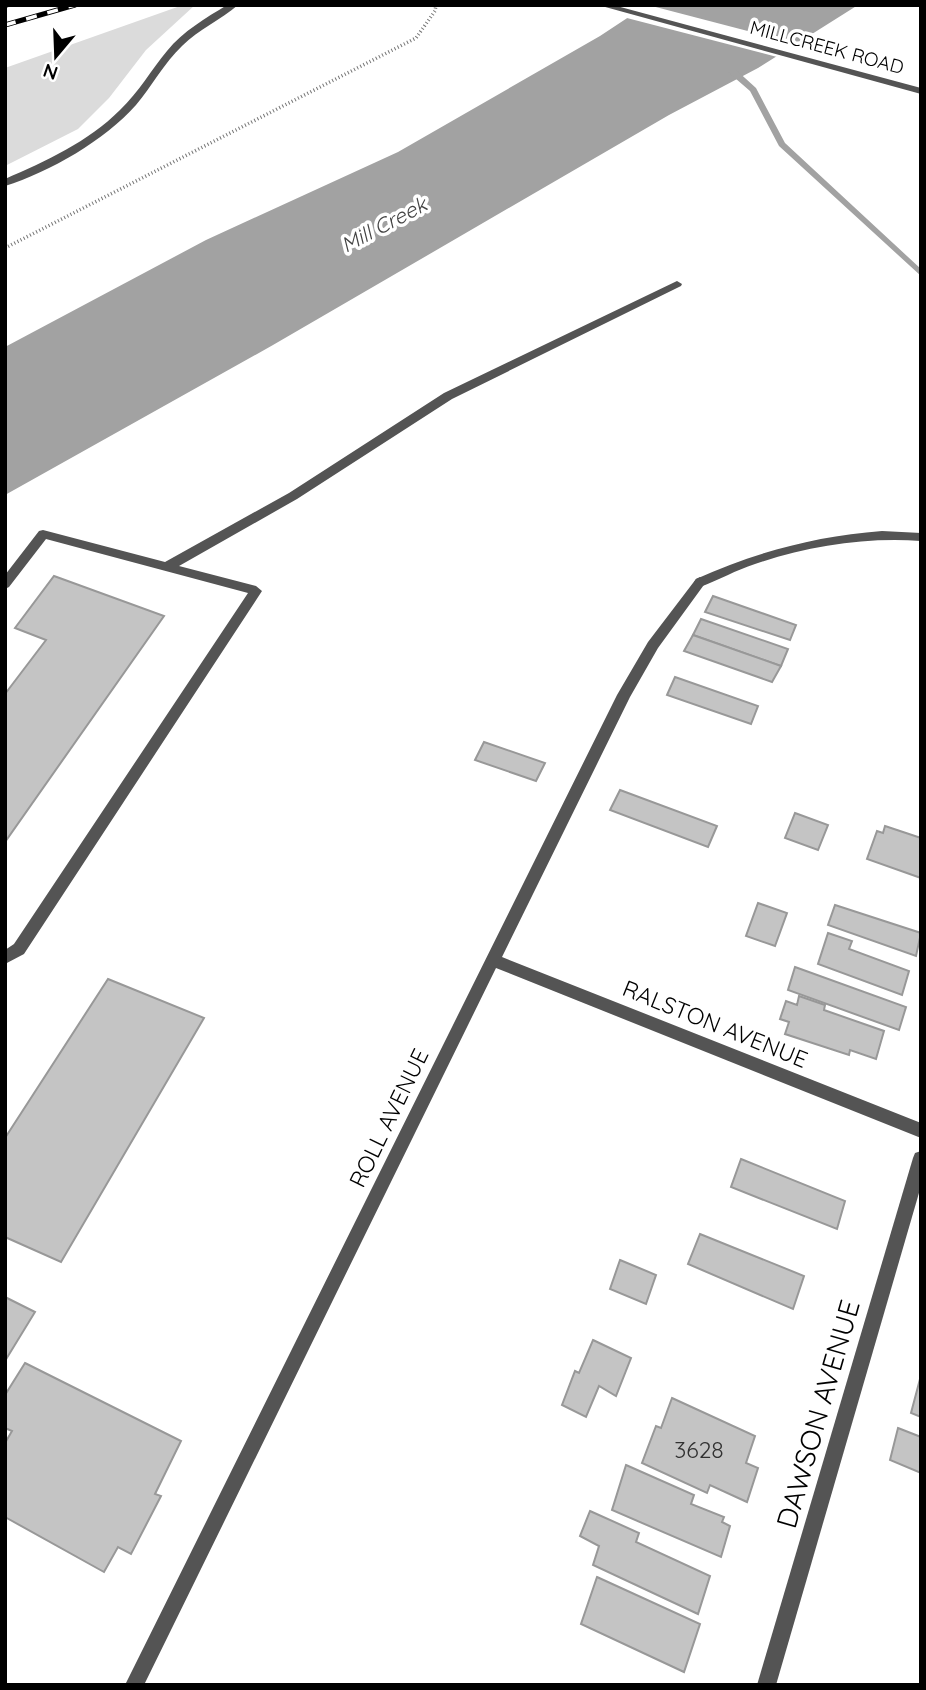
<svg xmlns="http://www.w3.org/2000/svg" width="926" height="1690" font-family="Quicksand,sans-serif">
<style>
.green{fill:#dbdbdb}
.water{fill:#a2a2a2}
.pier{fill:#fff}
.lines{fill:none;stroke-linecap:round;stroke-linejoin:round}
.stream{fill:#a2a2a2;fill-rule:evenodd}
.building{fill:#c4c4c4;stroke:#989898;stroke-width:2}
.path{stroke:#767676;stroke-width:3.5;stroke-dasharray:1 2.5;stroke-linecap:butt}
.service{fill:#545454;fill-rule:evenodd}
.minor{fill:#545454;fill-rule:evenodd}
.tertiary{fill:#545454;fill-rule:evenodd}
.rail-casing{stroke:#000;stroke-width:5}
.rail{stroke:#fff;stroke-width:3.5;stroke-dasharray:11;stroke-linecap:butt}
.labels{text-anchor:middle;stroke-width:7;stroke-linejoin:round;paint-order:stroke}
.far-street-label{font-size:19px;fill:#000;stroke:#fff}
.far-water-label{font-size:21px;font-style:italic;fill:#434343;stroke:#fff}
.street-label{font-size:23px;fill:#000;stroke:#fff}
.near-number-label{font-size:23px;fill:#313131}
.near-street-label{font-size:28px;fill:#000;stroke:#fff}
</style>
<rect width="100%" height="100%" fill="#fff"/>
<!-- green -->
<polygon class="green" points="183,5 195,5 146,50 109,98 78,129 5,166 5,68"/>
<!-- water -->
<polygon class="water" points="647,5 858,5 758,68 669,115 273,345 5,495 5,347 206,240 398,152 600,36"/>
<!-- pier -->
<polygon class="pier" points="641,5 648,5 801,45 781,58 623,17"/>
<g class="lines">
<!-- stream -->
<polygon class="stream" points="728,68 734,68 756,88 785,143 921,269 921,276 779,146 750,91 728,72"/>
</g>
<!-- building -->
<g class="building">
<polygon points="54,576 164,616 5,842 5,694 46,640 15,628"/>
<polygon points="713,596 796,625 790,640 705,612"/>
<polygon points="701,619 788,649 781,666 693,635"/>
<polygon points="693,635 781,666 772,682 684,651"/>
<polygon points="675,677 758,706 751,724 667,695"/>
<polygon points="484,742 545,763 536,781 475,760"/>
<polygon points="620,790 717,826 708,847 610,810"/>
<polygon points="795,813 828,825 818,850 785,838"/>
<polygon points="885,826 921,838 921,878 867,859 877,831 883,833"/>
<polygon points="758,903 787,913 775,946 746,936"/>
<polygon points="835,905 921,933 916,956 828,925"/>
<polygon points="828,933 852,941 849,949 909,971 902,995 818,964"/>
<polygon points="795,967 906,1007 899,1030 788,990"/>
<polygon points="108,979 204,1018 61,1262 5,1237 5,1138"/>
<polygon points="799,996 825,1005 824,1010 884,1031 876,1059 850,1050 849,1055 785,1034 789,1022 780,1019 786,1001 797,1005"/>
<polygon points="741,1159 845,1201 837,1229 731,1187"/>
<polygon points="700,1234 804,1276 793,1309 688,1264"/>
<polygon points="620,1260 656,1275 646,1304 610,1289"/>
<polygon points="5,1297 35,1312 5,1361"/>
<polygon points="593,1340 631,1358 616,1396 599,1386 586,1417 562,1405 575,1371 579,1373"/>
<polygon points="25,1363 181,1441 155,1494 161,1496 131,1554 118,1547 104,1572 5,1517 5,1443 12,1431 5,1428 5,1395"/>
<polygon points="920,1379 921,1379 921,1417 911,1413"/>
<polygon points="672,1398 755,1436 746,1463 758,1468 747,1502 710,1485 707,1493 642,1463 656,1426 661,1428"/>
<polygon points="898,1428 921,1437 921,1473 890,1460"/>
<polygon points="626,1465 694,1495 691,1504 724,1517 722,1522 730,1526 721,1557 612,1510"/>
<polygon points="590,1511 639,1533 636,1542 710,1576 698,1614 593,1565 599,1546 580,1536"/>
<polygon points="597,1577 700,1624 684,1672 581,1624"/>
</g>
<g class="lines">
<!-- path -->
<polyline class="path" points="5,248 416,38 435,11 436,5"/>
<!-- service -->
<g class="service">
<polygon points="5,5 12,5 5,9"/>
<polygon points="677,281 682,284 681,286 452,399 297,499 179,566 256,586 262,591 24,954 5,964 5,950 14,944 248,593 46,539 9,587 5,589 5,575 39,531 43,530 165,562 289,493 444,393"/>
<path d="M882 531 921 533V541C866 537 807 546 755 564 736 570 719 580 700 587L694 582 696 579C756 552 816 536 882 531Z"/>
</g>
<!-- minor -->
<g class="minor">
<polygon points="700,577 706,582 658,648 630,697 502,957 921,1123 921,1138 496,968 144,1685 125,1685 617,695 648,642 696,579"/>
<polygon points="921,1151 921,1186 776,1685 757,1685 913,1158 915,1153"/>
</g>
<!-- tertiary -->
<g class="tertiary">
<path d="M227 5H238C221 20 199 29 182 46 164 63 152 86 136 105 105 140 50 172 5 186V179C46 161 88 142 120 110 139 92 151 70 167 51 183 31 206 18 227 5Z"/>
<polygon points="598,5 613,5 921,88 921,94"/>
</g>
<!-- rail casing -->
<g class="rail-casing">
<polyline id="rail" points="5,25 75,5"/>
</g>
<!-- rail -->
<use href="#rail" class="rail"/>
</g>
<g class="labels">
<!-- far-street labels -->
<g class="far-street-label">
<text transform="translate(827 47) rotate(15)" y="7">MILLCREEK ROAD</text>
</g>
<!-- far-water labels -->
<g class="far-water-label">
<text transform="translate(384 225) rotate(-28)" y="7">Mill Creek</text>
</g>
<!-- street labels -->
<g class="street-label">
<text transform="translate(715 1024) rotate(22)" y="8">RALSTON AVENUE</text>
<text transform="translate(389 1118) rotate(-64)" y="8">ROLL AVENUE</text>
</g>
<!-- near-number labels -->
<g class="near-number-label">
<text x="699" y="1458">3628</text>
</g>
<!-- near-street labels -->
<g class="near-street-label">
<text transform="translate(818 1414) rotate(-74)" y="10">DAWSON AVENUE</text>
</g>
</g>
<!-- border -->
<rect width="926" height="1690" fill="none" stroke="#000000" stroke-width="14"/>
<!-- north arrow -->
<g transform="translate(56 56) rotate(199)" stroke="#ffffff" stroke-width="5" paint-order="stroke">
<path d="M0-5L12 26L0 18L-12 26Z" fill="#000000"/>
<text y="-10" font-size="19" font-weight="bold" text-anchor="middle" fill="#000000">N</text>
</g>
</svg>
